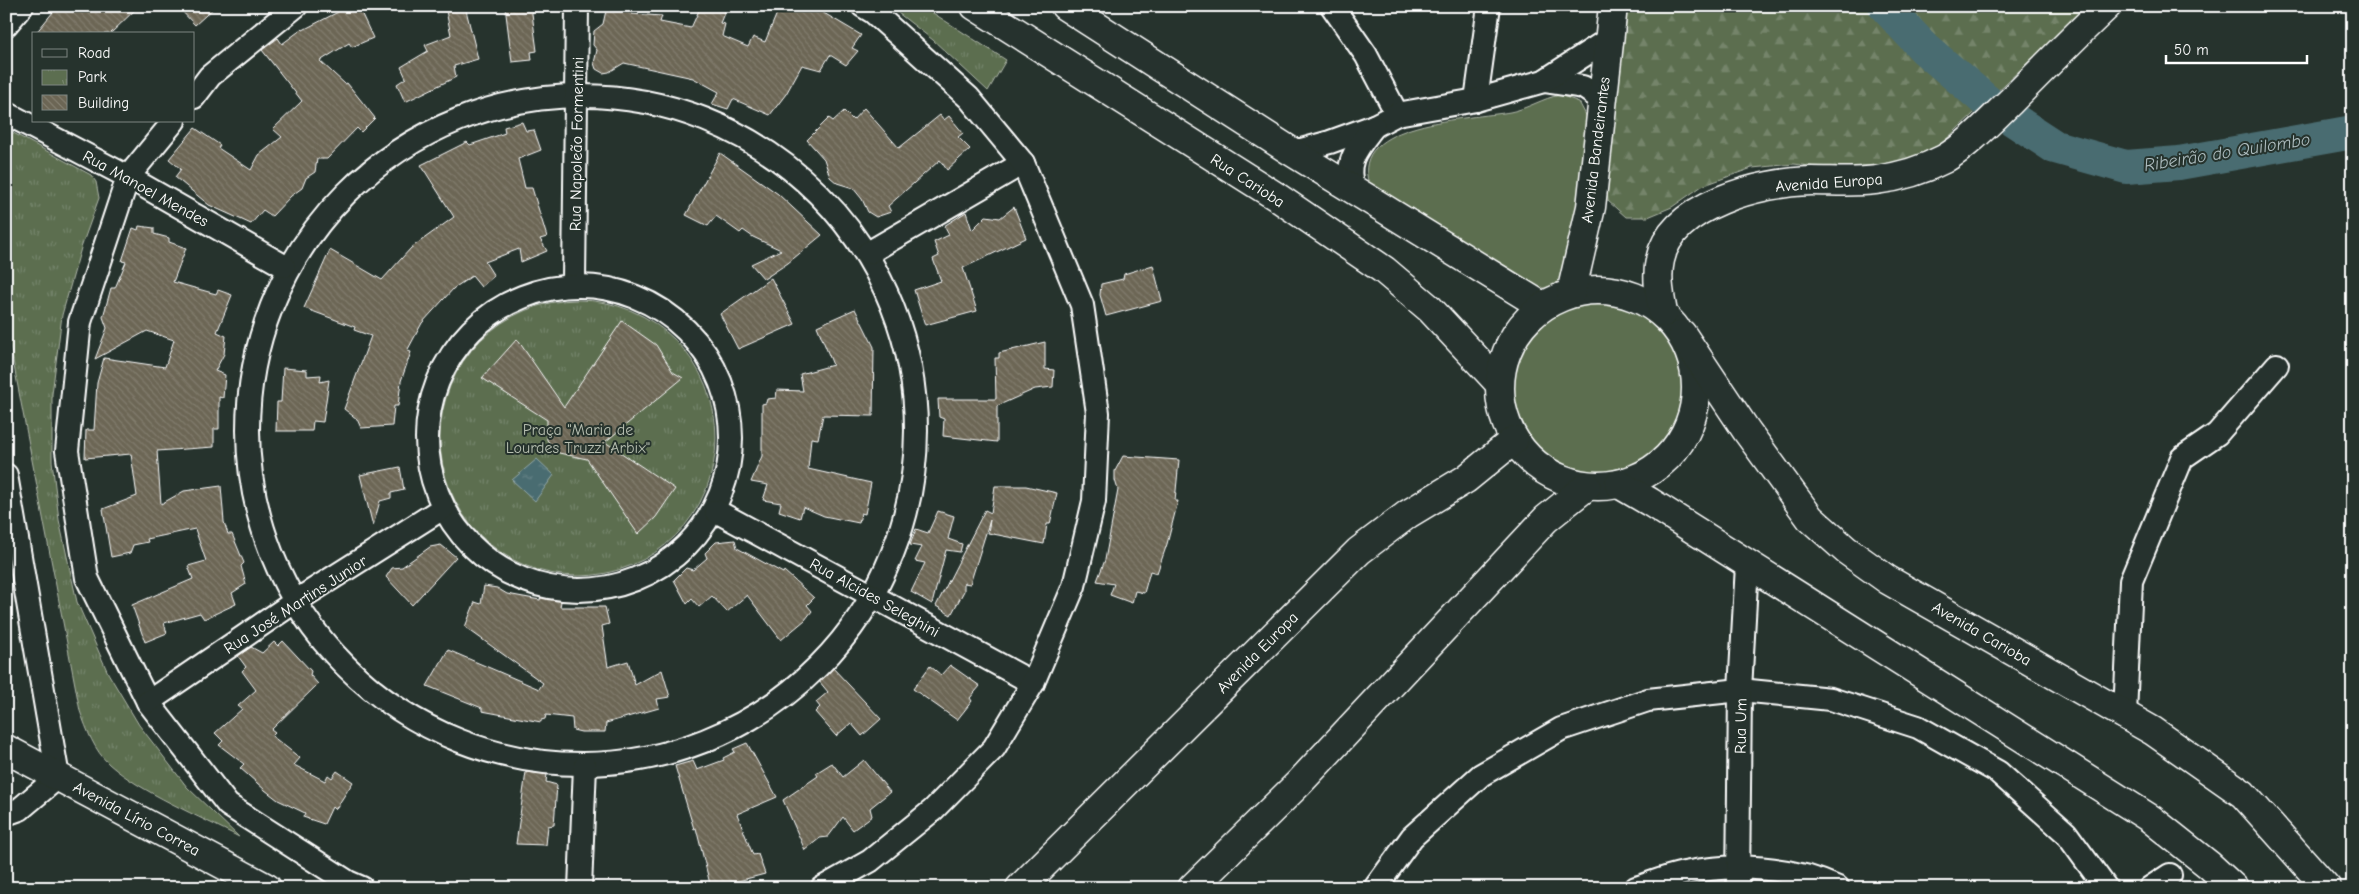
<svg xmlns="http://www.w3.org/2000/svg" width="2359" height="894" font-family="'Comic Neue',sans-serif">
<style>
.grass{fill:#5c6e50;stroke:#aeb6a8}
.forest{fill:url(#forest-firs);stroke:#aeb6a8}
.park{fill:url(#park-tufts);stroke:#aeb6a8}
.water{fill:url(#water-ripples);stroke:#92a7aa}
.lines{fill:none;stroke-linecap:round;stroke-linejoin:round}
.river{stroke:#4a6c71;stroke-width:34}
.building{fill:url(#building-back-hatch);stroke:#fff}
.minor-casing{stroke:#fff;stroke-width:26}
.major-casing{stroke:#fff;stroke-width:31}
.minor{stroke:#26332d;stroke-width:22}
.major{stroke:#26332d;stroke-width:28}
.labels{text-anchor:middle;stroke-width:4;stroke-linejoin:round;paint-order:stroke}
.street-label{font-size:16px;fill:#fff;stroke:#26332d}
.park-label{font-size:16px;fill:#b6beb0;stroke:#26332d}
.water-label{font-size:18px;font-style:italic;fill:#aebdbf;stroke:#26332d}
</style>
<defs>
<pattern id="forest-firs" width="22" height="20" patternUnits="userSpaceOnUse" patternTransform="scale(1.25)"><rect width="22" height="20" fill="#5c6e50"/><path d="M5 1l3.5 6h-7zM16 11l3.5 6h-7z" fill="#74846a"/></pattern>
<pattern id="park-tufts" width="24" height="20" patternUnits="userSpaceOnUse" patternTransform="scale(1.25)"><rect width="24" height="20" fill="#5c6e50"/><path d="M3 7l-1-3M5 7V3M7 7l1-3M15 17l-1-3M17 17v-4M19 17l1-3" fill="none" stroke="#74846a"/></pattern>
<pattern id="water-ripples" width="26" height="14" patternUnits="userSpaceOnUse" patternTransform="scale(1.25)"><rect width="26" height="14" fill="#4a6c71"/><path d="M2 4q2-2 4 0t4 0M15 11q2-2 4 0t4 0" fill="none" stroke="#658286"/></pattern>
<pattern id="building-back-hatch" width="6" height="6" patternUnits="userSpaceOnUse" patternTransform="scale(1.25)"><rect width="6" height="6" fill="#6c6655"/><path d="M-1 5l2 2M0 0l6 6M5-1l2 2" fill="none" stroke="#827d6e"/></pattern>
</defs>
<rect width="100%" height="100%" fill="#26332d"/>
<filter id="ink" filterUnits="userSpaceOnUse"><feTurbulence type="fractalNoise" baseFrequency=".02" numOctaves="2"/><feDisplacementMap in="SourceGraphic" scale="10" xChannelSelector="R" yChannelSelector="G"/><feConvolveMatrix kernelMatrix="1 2 1 2 8 2 1 2 1" color-interpolation-filters="sRGB"/></filter>
<g filter="url(#ink)">
<!-- grass -->
<g class="grass">
<path d="M1560 95 1579 102 1588 119 1569 271 1557 285 1539 289 1369 184C1348 121 1471 119 1510 112 1527 109 1543 98 1560 95Z"/>
<circle cx="1597" cy="388" r="89"/>
</g>
<!-- forest -->
<polygon class="forest" points="1626,6 2085,6 2055,37 1939,146 1907,162 1832,169 1794,164 1752,168 1702,186 1672,207 1648,217 1626,217 1608,201 1606,185"/>
<!-- park -->
<g class="park">
<polygon points="889,6 922,6 1006,60 988,91 933,40"/>
<path d="M6 129 91 175 96 182 99 198 81 248 62 315 52 394V461L59 520 77 602 108 673 139 725 187 787 239 837C201 817 140 792 109 764 94 750 87 730 80 711L6 324Z"/>
<circle cx="578" cy="438" r="138"/>
</g>
<!-- water -->
<polygon class="water" points="537,459 554,475 535,501 512,480"/>
<g class="lines">
<!-- river -->
<polyline class="river" points="1885,6 1924,48 1991,105 2055,147 2126,167 2179,163 2353,132"/>
</g>
<!-- building -->
<g class="building">
<polygon points="58,6 139,6 110,34 35,34"/>
<polygon points="177,6 216,6 195,25"/>
<polygon points="335,6 358,6 373,38 352,47 349,43 320,61 345,84 347,83 375,118 361,132 357,128 327,159 317,159 315,172 306,178 302,188 291,196 272,216 263,210 251,224 209,205 175,177 181,169 169,159 195,128 220,145 218,148 251,170 259,155 282,137 273,129 302,101 262,50 278,38 282,44 302,29 303,30 338,12"/>
<polygon points="445,6 465,6 478,59 454,66 456,77 405,102 397,84 406,78 401,67 428,51 425,45 451,35"/>
<polygon points="505,6 531,6 537,51 531,52 532,60 512,62"/>
<polygon points="607,6 633,6 632,14 662,16 660,22 691,28 701,6 727,6 720,23 725,24 722,36 748,47 753,37 765,42 780,6 812,6 861,35 852,48 858,51 846,65 830,55 821,70 802,65 786,94 770,115 733,99 728,109 712,104 719,92 693,78 624,63 609,72 603,73 596,69 594,63 597,50 593,45 594,31 603,24"/>
<polygon points="864,108 899,148 940,115 944,120 949,116 963,133 958,137 970,149 947,170 940,160 888,206 891,212 876,217 868,212 862,199 853,188 837,183 830,177 824,159 807,140 829,118 833,121 844,111 853,120"/>
<polygon points="522,122 526,131 534,130 541,150 518,159 525,188 532,188 547,237 540,239 547,251 521,262 519,249 485,262 494,276 481,287 472,276 454,288 422,323 407,351 411,352 401,381 398,406 394,406 392,426 361,428 357,419 344,409 371,336 354,330 355,327 304,308 330,250 382,280 411,248 454,217 421,165 467,142 470,145 505,133 504,127"/>
<polygon points="720,153 778,194 822,235 788,263 764,279 751,264 781,250 753,237 743,230 740,233 716,216 708,226 686,215"/>
<polygon points="1014,207 1026,238 963,268 977,311 925,325 914,290 941,281 933,259 939,256 934,242 949,235 944,226 966,212 972,230 986,216 1000,218"/>
<polygon points="139,226 154,228 154,234 169,238 169,242 186,248 173,282 216,294 218,290 232,295 217,332 226,336 224,354 215,371 225,375 223,398 219,397 219,429 214,429 214,447 157,451 161,504 184,491 221,486 224,522 228,534 232,534 244,563 241,566 246,584 232,593 236,604 204,619 200,613 164,623 167,633 145,642 132,605 193,579 188,566 206,561 195,529 147,539 148,542 133,545 130,553 111,557 103,509 137,496 131,454 85,458 86,430 94,430 97,383 104,358 165,367 174,340 147,331 95,359 107,328 103,317 111,288 115,288 126,262 122,261 133,228 138,230"/>
<polygon points="1153,265 1162,301 1106,316 1100,295 1101,284 1123,279 1124,274"/>
<polygon points="771,278 795,324 738,349 720,314"/>
<polygon points="855,309 874,347 873,416 823,415 818,439 811,438 808,469 871,483 865,514 861,513 859,523 824,516 803,507 800,518 779,511 781,503 763,500 768,485 751,482 762,456 762,404 766,403 767,399 776,398 777,390 803,391 800,374 833,365 817,326"/>
<polygon points="622,321 656,345 673,372 683,378 605,442 675,489 656,517 638,534 587,459 559,453 547,440 547,420 482,378 517,339 564,407"/>
<polygon points="1045,342 1045,369 1054,370 1053,387 1035,389 997,406 997,442 943,436 944,419 939,417 938,399 996,399 995,358 999,358 999,353"/>
<polygon points="283,368 307,370 307,376 321,375 320,382 329,380 323,422 313,421 312,431 276,431 277,402 281,402"/>
<polygon points="1123,456 1179,460 1175,501 1178,501 1167,544 1157,573 1150,571 1144,593 1135,591 1132,603 1110,595 1114,584 1097,581 1105,560 1118,490 1115,480 1115,471"/>
<polygon points="400,467 404,490 391,493 391,498 380,501 373,526 360,475"/>
<polygon points="995,486 1026,486 1057,493 1050,524 1047,524 1044,544 988,533 990,520 970,584 964,583 964,591 951,615 936,606 985,510 991,513"/>
<polygon points="938,511 954,516 948,539 962,544 960,552 946,550 932,604 911,592 925,563 915,561 922,547 910,545 916,529 928,533"/>
<polygon points="735,540 737,548 783,573 784,571 814,598 807,605 812,611 805,620 781,640 747,595 727,612 712,596 699,607 692,599 687,604 674,580 686,568 693,570 707,558 705,553 716,542"/>
<polygon points="441,545 456,557 412,605 386,577 392,568 402,567 430,547"/>
<polygon points="484,586 497,588 507,594 540,600 542,593 553,591 562,596 560,607 605,607 609,624 602,626 608,667 628,661 635,685 662,670 670,697 657,699 659,708 606,723 605,732 581,732 573,730 572,718 546,715 545,719 541,720 541,722 482,711 482,708 427,686 448,650 539,689 543,683 465,627 475,602 481,604"/>
<polygon points="283,641 311,671 310,675 318,684 271,730 275,733 272,736 300,758 294,765 325,781 328,775 332,778 337,771 353,782 335,810 332,807 324,824 303,817 305,813 278,800 265,790 240,768 244,764 219,745 223,741 215,733 242,709 238,706 256,690 242,671 246,667 238,656 251,647 262,653 274,642 278,646"/>
<polygon points="950,665 980,686 970,698 972,701 957,720 913,689 930,666 941,675"/>
<polygon points="832,667 881,719 862,736 851,723 836,736 815,712 820,707 816,702 828,692 819,681"/>
<polygon points="747,743 777,797 737,814 753,855 758,854 765,874 711,888 696,828 694,829 675,766 693,761 697,770 724,760 723,758 735,752 733,749"/>
<polygon points="864,760 890,792 870,808 872,816 853,830 843,817 828,837 820,838 805,850 783,800 818,776 816,773 832,763 843,777"/>
<polygon points="526,772 547,774 546,782 557,785 554,825 548,826 546,845 516,844"/>
</g>
<g class="lines">
<!-- minor casing -->
<g class="minor-casing">
<g id="minor">
<polyline points="1332,6 1366,55 1397,114"/>
<polyline points="6,25 22,6"/>
<polyline points="1544,81 1583,87 1602,100"/>
<circle cx="582" cy="430" r="334"/>
<polyline points="194,97 210,76 296,6"/>
<polyline points="1476,100 1489,6"/>
<polyline points="6,113 128,177 284,266"/>
<polyline points="174,121 128,177 80,322 67,451 87,578 148,702 228,805 348,882 362,888"/>
<polyline points="1289,150 1301,150 1330,142 1374,126 1397,114 1476,100 1544,81 1609,39"/>
<path d="M1354 190C1343 162 1358 147 1374 126"/>
<polyline points="868,253 1023,163"/>
<polyline points="574,282 577,6"/>
<circle cx="579" cy="438" r="152"/>
<polyline points="6,475 58,777 20,809 6,814"/>
<polyline points="716,511 1033,683"/>
<polyline points="148,702 296,601 443,508"/>
<polyline points="2125,714 2131,581 2182,458 2217,434 2277,365"/>
<polyline points="580,888 585,766"/>
<polyline points="822,888 870,861 933,810 994,748 1033,683 1074,586 1094,501 1098,413 1082,305 1023,163 969,98 873,12 863,6"/>
<polyline points="1375,888 1412,837 1481,775 1561,729 1648,700 1740,690 1831,699 1918,727 1998,772 2066,833 2106,888"/>
<path d="M1636 888C1652 883 1668 876 1684 873 1734 863 1792 866 1838 888"/>
<polyline points="1738,888 1740,690 1747,565"/>
<polyline points="2150,888 2170,875"/>
</g>
</g>
<!-- major casing -->
<g class="major-casing">
<g id="major">
<polyline points="975,6 1277,197 1384,270 1430,309 1499,383"/>
<polyline points="1065,6 1289,150 1542,306"/>
<circle cx="1598" cy="388" r="98"/>
<polyline points="1571,293 1591,207 1613,6"/>
<path d="M1663 313C1660 296 1656 278 1660 260 1671 204 1763 182 1811 181 1833 181 1854 183 1876 180 1899 177 1923 170 1944 159 1969 144 1989 122 2010 102 2042 70 2074 37 2107 6"/>
<polyline points="1682,334 1746,430 1810,518 1846,550 1888,580 2153,731 2243,794 2327,888"/>
<polyline points="1619,484 1650,502 2151,819 2209,865 2234,888"/>
<polyline points="6,749 267,888"/>
<polyline points="1020,888 1359,551 1408,514 1466,479 1514,440"/>
<polyline points="1192,888 1299,783 1546,519 1587,486"/>
</g>
</g>
<!-- minor -->
<use href="#minor" class="minor"/>
<!-- major -->
<use href="#major" class="major"/>
</g>
</g>
<g class="labels">
<!-- street labels -->
<g class="street-label">
<text transform="translate(576 144) rotate(-89)" y="6">Rua Napoleão Formentini</text>
<text transform="translate(1595 150) rotate(-83)" y="6">Avenida Bandeirantes</text>
<text transform="translate(1248 180) rotate(33)" y="6">Rua Carioba</text>
<text transform="translate(1829 182) rotate(-4)" y="6">Avenida Europa</text>
<text transform="translate(146 188) rotate(29)" y="6">Rua Manoel Mendes</text>
<text transform="translate(875 597) rotate(29)" y="6">Rua Alcides Seleghini</text>
<text transform="translate(295 604) rotate(-33)" y="6">Rua José Martins Junior</text>
<text transform="translate(1982 633) rotate(30)" y="6">Avenida Carioba</text>
<text transform="translate(1257 652) rotate(-45)" y="6">Avenida Europa</text>
<text transform="translate(1740 726) rotate(-89)" y="6">Rua Um</text>
<text transform="translate(137 818) rotate(28)" y="6">Avenida Lírio Correa</text>
</g>
<!-- park labels -->
<g class="park-label">
<text x="578" y="435">Praça "Maria de<tspan x="578" dy="18">Lourdes Truzzi Arbix"</tspan></text>
</g>
<!-- water labels -->
<g class="water-label">
<text transform="translate(2227 152) rotate(-9)" y="6">Ribeirão do Quilombo</text>
</g>
</g>
<!-- margin -->
<rect width="2359" height="894" fill="none" stroke="#26332d" stroke-width="25"/>
<rect x="12" y="12" width="2334" height="869" fill="none" stroke="#fff" stroke-width="2" filter="url(#ink)"/>
<!-- legend -->
<rect x="32" y="32" width="162" height="90" fill="#26332d" stroke="#7d8581"/>
<rect x="42" y="49" width="25" height="8" fill="#26332d" stroke="#7d8581"/>
<text x="78" y="58" font-size="15" fill="#ffffff">Road</text>
<rect x="42" y="70" width="25" height="15" fill="url(#park-tufts)" stroke="#7d8581"/>
<text x="78" y="82" font-size="15" fill="#ffffff">Park</text>
<rect x="42" y="95" width="25" height="15" fill="url(#building-back-hatch)" stroke="#7d8581"/>
<text x="78" y="108" font-size="15" fill="#ffffff">Building</text>
<!-- scale -->
<path d="M2166 55v8h141v-8" fill="none" stroke="#ffffff" stroke-width="2.5"/>
<text x="2174" y="55" font-size="15" fill="#ffffff" stroke="#26332d" stroke-width="4" paint-order="stroke">50 m</text>
</svg>
